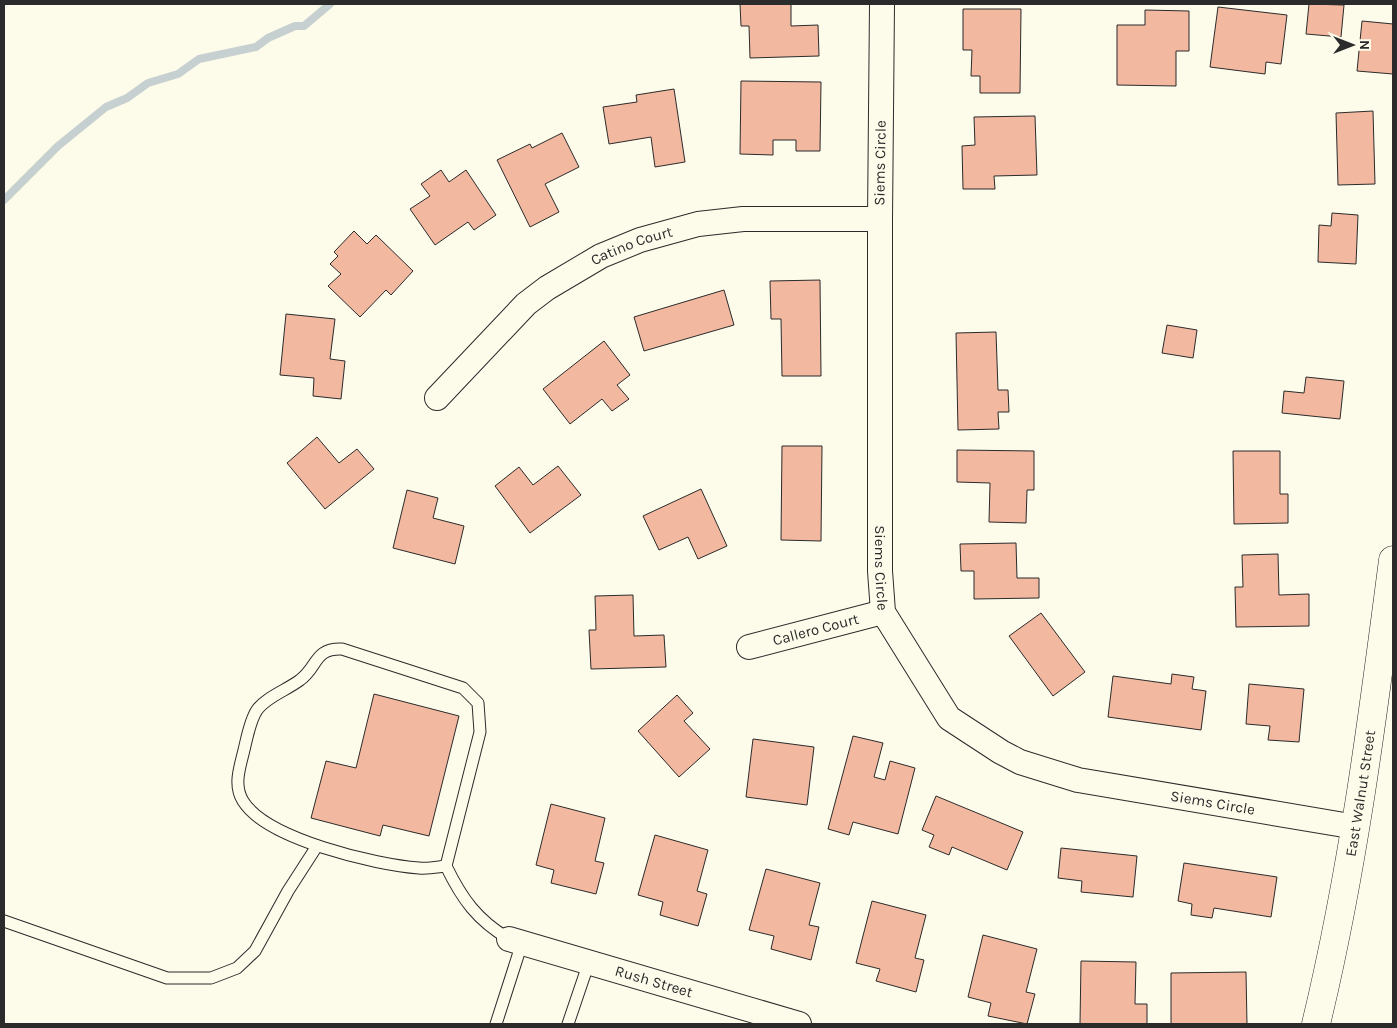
<svg xmlns="http://www.w3.org/2000/svg" width="1397" height="1028" font-family="Karla,sans-serif">
<style>
.lines{fill:none;stroke-linecap:round;stroke-linejoin:round}
.stream{stroke:#c7d0d0;stroke-width:8}
.building{fill:#f2b8a0;stroke:#2b2b2b}
.lane-casing{stroke:#2b2b2b;stroke-width:13}
.street-casing{stroke:#2b2b2b;stroke-width:26}
.secondary-casing{stroke:#2b2b2b;stroke-width:29}
.lane{stroke:#fdfbea;stroke-width:11}
.street{stroke:#fdfbea;stroke-width:24}
.secondary{stroke:#fdfbea;stroke-width:28}
.labels{text-anchor:middle;stroke-width:4;stroke-linejoin:round;paint-order:stroke}
.street-label{font-size:15px;fill:#2b2b2b;stroke:#fdfbea}
</style>
<rect width="100%" height="100%" fill="#fdfbea"/>
<g class="lines">
<!-- stream -->
<polyline class="stream" points="4,200 58,146 106,107 127,98 148,83 178,74 199,59 256,47 268,38 295,26 304,26 330,4"/>
</g>
<!-- building -->
<g class="building">
<polygon points="740,4 791,4 791,26 818,25 819,56 750,58 749,26 741,26"/>
<polygon points="1309,4 1344,5 1341,37 1306,34"/>
<polygon points="1218,7 1287,15 1281,64 1266,62 1265,74 1210,67"/>
<polygon points="963,9 1021,9 1020,93 980,93 980,76 971,76 972,50 963,50"/>
<polygon points="1145,10 1189,11 1189,51 1176,51 1176,86 1117,85 1117,25 1145,25"/>
<polygon points="1362,21 1393,24 1393,74 1357,71"/>
<polygon points="741,81 821,82 820,151 796,151 796,140 773,140 773,155 740,154"/>
<polygon points="674,89 685,162 655,167 651,137 609,144 603,107 637,102 636,95"/>
<polygon points="1373,111 1375,184 1338,185 1336,113"/>
<polygon points="1035,116 1037,175 994,176 995,189 963,189 962,146 975,145 974,117"/>
<polygon points="562,133 579,167 545,184 559,212 530,227 497,160 530,144 532,148"/>
<polygon points="441,170 449,182 466,170 496,215 474,230 468,222 435,245 410,209 430,196 421,184"/>
<polygon points="1332,213 1358,215 1356,264 1318,262 1319,225 1331,226"/>
<polygon points="354,231 367,244 376,235 413,271 391,295 386,290 360,317 328,286 341,274 330,264 338,256 334,252"/>
<polygon points="820,280 821,376 782,376 781,319 771,319 770,281"/>
<polygon points="724,290 734,325 644,351 634,317"/>
<polygon points="286,314 335,319 330,359 345,361 341,399 313,396 314,378 280,375"/>
<polygon points="1167,325 1197,330 1193,358 1162,353"/>
<polygon points="996,332 998,390 1008,390 1009,412 998,412 999,429 958,430 956,333"/>
<polygon points="604,341 630,375 617,385 629,399 612,411 602,399 570,424 543,389"/>
<polygon points="1306,377 1344,381 1340,419 1282,413 1284,391 1304,393"/>
<polygon points="317,437 339,463 357,449 374,469 325,509 287,463"/>
<polygon points="782,446 822,446 821,541 781,540"/>
<polygon points="957,450 1034,451 1034,490 1027,490 1026,523 989,522 990,483 957,482"/>
<polygon points="1233,451 1280,451 1280,494 1288,494 1288,523 1234,524"/>
<polygon points="558,466 581,495 530,533 495,486 519,467 533,485"/>
<polygon points="701,489 727,546 698,559 688,537 659,550 643,516"/>
<polygon points="407,490 438,498 433,518 464,526 455,564 393,548"/>
<polygon points="1016,543 1017,578 1039,578 1039,598 974,599 974,571 961,571 960,544"/>
<polygon points="1278,554 1279,595 1309,594 1309,626 1236,627 1235,587 1243,587 1242,555"/>
<polygon points="633,595 634,636 664,635 666,667 591,669 589,630 596,630 595,596"/>
<polygon points="1041,613 1085,672 1053,696 1009,636"/>
<polygon points="1172,674 1194,677 1192,689 1206,691 1201,730 1108,717 1113,676 1171,684"/>
<polygon points="1249,684 1304,689 1299,742 1268,740 1270,726 1246,724"/>
<polygon points="374,694 459,716 429,836 383,825 380,836 311,818 326,761 356,768"/>
<polygon points="677,695 693,713 684,721 710,749 679,777 638,731"/>
<polygon points="853,736 883,743 874,777 885,780 890,761 915,768 898,834 853,822 849,835 828,829"/>
<polygon points="753,739 814,747 807,805 746,797"/>
<polygon points="936,796 1023,832 1007,870 952,847 949,855 929,847 934,835 922,830"/>
<polygon points="551,804 605,818 595,861 604,863 596,894 551,883 554,870 536,865"/>
<polygon points="655,835 708,850 697,891 707,894 698,926 660,915 663,902 638,895"/>
<polygon points="1061,848 1137,856 1133,897 1081,892 1082,881 1058,878"/>
<polygon points="1184,863 1277,877 1271,917 1214,908 1212,918 1191,915 1192,904 1178,901"/>
<polygon points="766,869 820,883 809,925 819,927 811,960 771,949 774,936 749,930"/>
<polygon points="872,901 926,915 915,958 924,960 916,992 876,981 880,969 856,963"/>
<polygon points="983,935 1037,949 1026,992 1035,994 1027,1024 988,1016 991,1003 968,997"/>
<polygon points="1081,961 1136,962 1135,1004 1147,1004 1147,1024 1080,1024"/>
<polygon points="1246,972 1247,1024 1171,1024 1171,973"/>
</g>
<g class="lines">
<!-- lane casing -->
<g class="lane-casing">
<g id="lane">
<path d="M446 866C437 867 428 869 419 868 376 865 266 839 243 801 233 785 240 767 244 750 247 738 250 720 257 710 266 697 287 690 300 680 318 667 314 648 342 649L463 688 478 703 480 732 446 866C462 899 477 920 509 939"/>
<polyline points="4,921 167,978 211,978 237,968 255,951 288,891 317,846"/>
<polyline points="496,1024 522,943"/>
<polyline points="568,1024 589,962"/>
</g>
</g>
<!-- street casing -->
<g class="street-casing">
<g id="street">
<path id="s1" d="M882 4 880 219V571L883 612 949 718 1001 752 1020 762 1078 780 1356 827"/>
<path id="s2" d="M437 398 526 304 547 288 601 256 640 240 698 224 743 219H880"/>
<path id="s3" d="M749 647 883 612"/>
<path id="s4" d="M509 939 799 1024"/>
</g>
</g>
<!-- secondary casing -->
<g class="secondary-casing">
<g id="secondary">
<path id="s5" d="M1316 1024C1353 871 1373 715 1393 560"/>
</g>
</g>
<!-- lane -->
<use href="#lane" class="lane"/>
<!-- street -->
<use href="#street" class="street"/>
<!-- secondary -->
<use href="#secondary" class="secondary"/>
</g>
<g class="labels">
<!-- street labels -->
<g class="street-label">
<text transform="translate(880 163) rotate(-89)" y="5">Siems Circle</text>
<text dy="5" stroke="none"><textPath href="#s2" startOffset="251">Catino Court</textPath></text>
<text dy="5" stroke="none"><textPath href="#s1" startOffset="564">Siems Circle</textPath></text>
<text dy="5" stroke="none"><textPath href="#s3" startOffset="69">Callero Court</textPath></text>
<text dy="5" stroke="none"><textPath href="#s5" startOffset="235">East Walnut Street</textPath></text>
<text dy="5" stroke="none"><textPath href="#s1" startOffset="1014">Siems Circle</textPath></text>
<text dy="5" stroke="none"><textPath href="#s4" startOffset="151">Rush Street</textPath></text>
</g>
</g>
<!-- border -->
<rect width="1397" height="1028" fill="none" stroke="#2b2b2b" stroke-width="10"/>
<!-- north arrow -->
<g transform="translate(1352 45) rotate(90)" stroke="#fdfbea" stroke-width="4" paint-order="stroke">
<path d="M0-4L9 19L0 12L-9 19Z" fill="#2b2b2b"/>
<text y="-8" font-size="14" font-weight="bold" text-anchor="middle" fill="#2b2b2b">N</text>
</g>
</svg>
